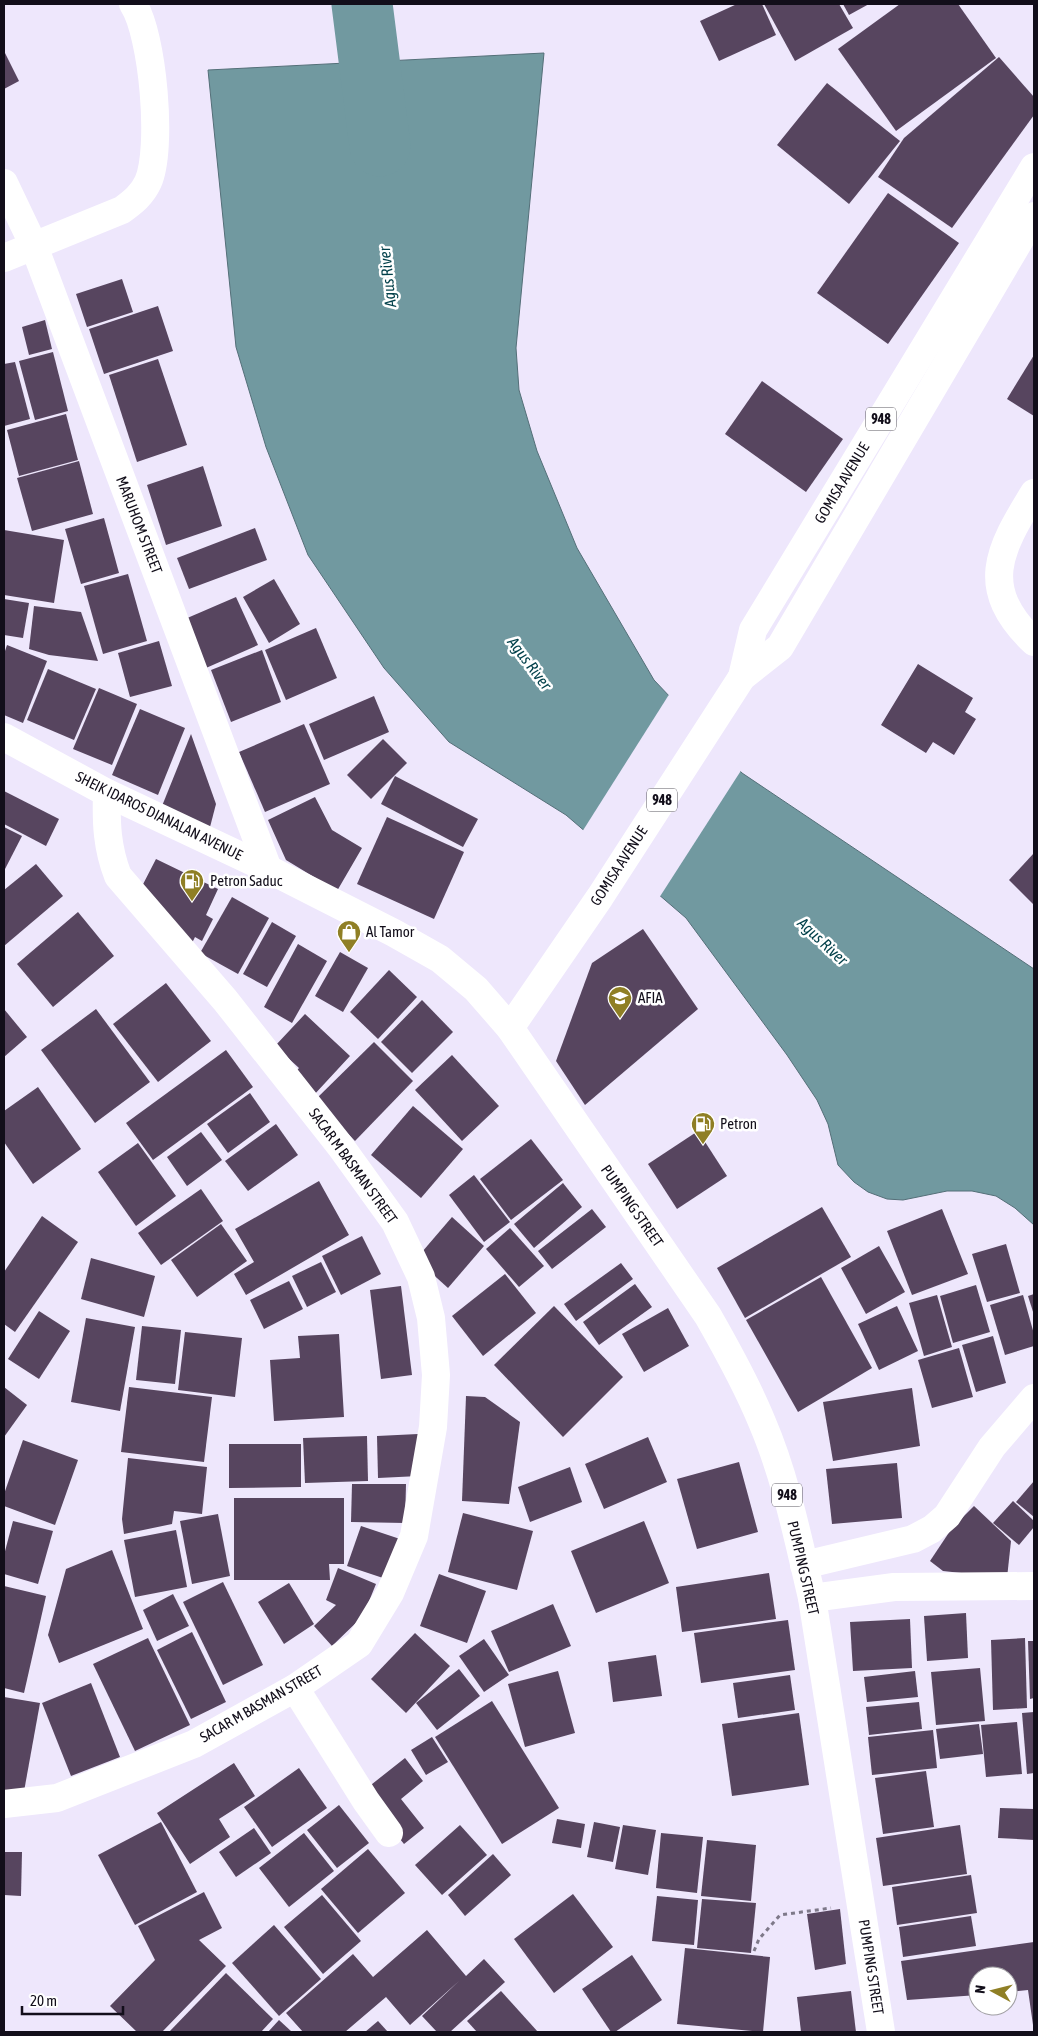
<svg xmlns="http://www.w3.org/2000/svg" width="1038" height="2036" font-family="'Asap Condensed',sans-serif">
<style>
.water{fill:#7199a0;stroke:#546f78}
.pier{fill:#eee7fc}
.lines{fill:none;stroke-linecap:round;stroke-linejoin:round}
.river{stroke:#7199a0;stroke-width:61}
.building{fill:#57455f}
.path{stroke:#7e7989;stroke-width:3;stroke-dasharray:4 4;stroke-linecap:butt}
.minor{stroke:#fff;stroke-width:28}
.major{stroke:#fff;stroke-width:28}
.labels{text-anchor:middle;stroke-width:5;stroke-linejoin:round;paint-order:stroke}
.shield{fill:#fff;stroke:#59565f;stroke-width:1}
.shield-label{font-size:14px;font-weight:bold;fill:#120e1a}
.street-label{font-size:15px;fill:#120e1a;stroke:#fff}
.poi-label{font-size:15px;fill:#120e1a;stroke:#fff;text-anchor:start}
.water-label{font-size:16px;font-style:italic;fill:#003f49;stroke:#fff}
</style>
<rect width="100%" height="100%" fill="#eee7fc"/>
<!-- water -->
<polygon class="water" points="544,53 516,348 519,390 537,451 577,548 654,680 742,773 1034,969 1034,1225 1015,1208 996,1196 972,1191 947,1191 903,1200 887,1199 868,1192 854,1182 838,1165 828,1124 817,1100 787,1055 686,918 566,815 449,742 384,668 308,555 266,447 236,347 208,70"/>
<!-- pier -->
<polygon class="pier" points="670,693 742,769 659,898 582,832"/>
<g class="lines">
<!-- river -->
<polyline class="river" points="362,4 380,146"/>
</g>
<!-- building -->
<g class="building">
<polygon points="737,4 762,4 776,35 719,61 700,21"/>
<polygon points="764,4 839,4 853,28 795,61"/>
<polygon points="843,4 869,4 849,15"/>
<polygon points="900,4 958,4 996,58 896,131 838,49"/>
<polygon points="4,51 19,81 4,89"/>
<polygon points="999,57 1034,97 1034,115 952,228 878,177 904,138"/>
<polygon points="827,83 900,141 849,204 777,145"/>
<polygon points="888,193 959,243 888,344 817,293"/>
<polygon points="122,279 133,312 87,327 76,294"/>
<polygon points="158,306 173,351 104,374 89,329"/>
<polygon points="45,320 52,349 29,355 22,327"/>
<polygon points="53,352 68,411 35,420 19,361"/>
<polygon points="1034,355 1034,416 1007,399"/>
<polygon points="158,359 187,445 137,462 109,375"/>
<polygon points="15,362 30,419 4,426 4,364"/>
<polygon points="762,381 843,439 806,492 725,434"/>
<polygon points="66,414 78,460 19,476 7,430"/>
<polygon points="79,461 93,514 32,531 17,478"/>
<polygon points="203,466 222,526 166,545 147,485"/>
<polygon points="104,518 119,573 81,584 65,529"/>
<polygon points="255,528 267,560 189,589 177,558"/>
<polygon points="4,530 64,540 54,603 4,595"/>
<polygon points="128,574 147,641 103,654 84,586"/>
<polygon points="274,579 300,624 269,643 243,597"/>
<polygon points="236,597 258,645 206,668 185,619"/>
<polygon points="4,599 29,603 23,638 4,635"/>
<polygon points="34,606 81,612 98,661 49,655 29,649"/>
<polygon points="316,628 337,678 286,700 265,650"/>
<polygon points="159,641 172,686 130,697 118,653"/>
<polygon points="7,645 47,661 23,723 4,715 4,654"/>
<polygon points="262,650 281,702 231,722 211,670"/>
<polygon points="918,664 973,698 965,712 976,719 954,755 933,742 926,753 881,725"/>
<polygon points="48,669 96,689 74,740 27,720"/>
<polygon points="99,688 137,704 112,765 73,749"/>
<polygon points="374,696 389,732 324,760 309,724"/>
<polygon points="140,709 185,728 158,795 112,775"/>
<polygon points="304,724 330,784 265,812 239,752"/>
<polygon points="191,734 216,804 210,827 162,806"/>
<polygon points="383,739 407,763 371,799 347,775"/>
<polygon points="395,776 478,819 463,847 381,804"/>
<polygon points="4,791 59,819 46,846 4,824"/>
<polygon points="315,797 332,830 362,848 337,891 286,860 268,820"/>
<polygon points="387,817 464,852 434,919 357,884"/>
<polygon points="4,827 22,836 4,871"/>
<polygon points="1034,853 1034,905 1009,880"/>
<polygon points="156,859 218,889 206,915 213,919 202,941 195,937 188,951 139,892"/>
<polygon points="36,864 63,896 4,946 4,890"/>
<polygon points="232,897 269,918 238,974 200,953"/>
<polygon points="78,912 114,956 53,1007 17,964"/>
<polygon points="272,922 296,936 267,987 243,974"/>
<polygon points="643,929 698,1009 585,1105 556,1061 592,963"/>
<polygon points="298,944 327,961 292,1023 264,1007"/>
<polygon points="340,952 368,968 343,1012 315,996"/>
<polygon points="389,970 417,997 378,1039 350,1012"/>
<polygon points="166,983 211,1041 158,1082 113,1024"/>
<polygon points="422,1000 453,1032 412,1073 381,1042"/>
<polygon points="4,1009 27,1037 4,1057"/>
<polygon points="96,1009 150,1082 95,1123 41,1050"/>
<polygon points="305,1014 350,1056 313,1096 292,1076 299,1068 275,1046"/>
<polygon points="374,1042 413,1081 355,1141 315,1100"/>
<polygon points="226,1050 253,1087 153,1160 126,1123"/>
<polygon points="452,1055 499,1106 462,1141 415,1090"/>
<polygon points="38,1087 81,1149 33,1184 4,1142 4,1111"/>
<polygon points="250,1093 270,1122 228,1153 207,1124"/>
<polygon points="413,1106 463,1149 421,1198 371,1155"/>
<polygon points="276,1124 298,1155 248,1191 225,1161"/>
<polygon points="698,1131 727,1176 677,1209 648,1164"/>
<polygon points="201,1132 222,1160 187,1186 167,1157"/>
<polygon points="531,1139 563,1180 511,1220 480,1179"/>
<polygon points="138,1143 176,1196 136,1226 98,1172"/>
<polygon points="474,1175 510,1222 484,1242 449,1195"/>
<polygon points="319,1181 349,1235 246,1295 234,1274 254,1262 235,1229"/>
<polygon points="563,1183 582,1207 534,1248 514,1224"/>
<polygon points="201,1189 223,1221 161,1265 138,1233"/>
<polygon points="822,1207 851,1257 745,1318 717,1268"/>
<polygon points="592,1209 606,1227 552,1269 538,1251"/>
<polygon points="942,1209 968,1274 912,1295 887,1231"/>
<polygon points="42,1216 78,1242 15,1332 4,1324 4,1272"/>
<polygon points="452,1217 484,1246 448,1288 416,1259"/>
<polygon points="221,1224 247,1261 197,1297 171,1260"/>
<polygon points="510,1228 544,1266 519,1287 486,1249"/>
<polygon points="362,1236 381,1274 341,1295 322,1256"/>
<polygon points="1006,1244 1020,1293 987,1302 972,1254"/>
<polygon points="879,1246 905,1292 866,1314 841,1268"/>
<polygon points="91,1258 155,1276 144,1317 81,1299"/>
<polygon points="321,1262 336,1292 307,1307 292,1276"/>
<polygon points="621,1263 633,1279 576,1321 564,1304"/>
<polygon points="505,1274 536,1313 483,1356 452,1316"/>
<polygon points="821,1277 872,1368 798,1412 746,1320"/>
<polygon points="289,1281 303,1309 264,1329 250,1300"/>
<polygon points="635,1284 652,1307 599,1345 583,1322"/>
<polygon points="976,1285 990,1332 953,1343 940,1296"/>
<polygon points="401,1286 412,1375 381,1379 370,1290"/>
<polygon points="1034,1294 1034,1315 1028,1296"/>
<polygon points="937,1295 952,1347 924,1356 909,1303"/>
<polygon points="1023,1295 1034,1334 1034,1346 1005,1355 990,1305"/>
<polygon points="554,1306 623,1377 563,1437 494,1365"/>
<polygon points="897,1306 918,1351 879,1370 858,1324"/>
<polygon points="668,1308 689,1346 644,1372 622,1334"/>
<polygon points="39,1311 70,1331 39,1379 8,1359"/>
<polygon points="86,1318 135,1327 120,1411 71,1402"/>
<polygon points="142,1326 181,1330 175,1384 136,1380"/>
<polygon points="185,1332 242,1338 235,1397 178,1390"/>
<polygon points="339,1334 344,1417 274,1421 270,1360 300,1358 298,1336"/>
<polygon points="993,1336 1006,1383 976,1392 962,1345"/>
<polygon points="959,1348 973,1397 932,1408 918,1360"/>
<polygon points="4,1387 27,1405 4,1437"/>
<polygon points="129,1387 212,1397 204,1462 121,1452"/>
<polygon points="912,1388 920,1446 833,1461 823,1402"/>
<polygon points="466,1396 485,1397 520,1422 509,1504 462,1501"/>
<polygon points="418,1434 419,1476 378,1478 377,1436"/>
<polygon points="367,1436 368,1481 305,1483 303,1438"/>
<polygon points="648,1437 667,1482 604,1509 585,1464"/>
<polygon points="23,1440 78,1460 55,1525 4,1506 4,1494"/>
<polygon points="229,1444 301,1444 301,1487 229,1488"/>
<polygon points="128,1458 207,1467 202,1514 174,1511 172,1524 124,1534 122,1519"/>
<polygon points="739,1462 758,1532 697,1549 677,1479"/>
<polygon points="897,1463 902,1518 832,1524 826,1469"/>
<polygon points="570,1467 582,1502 530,1522 518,1487"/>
<polygon points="1034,1481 1034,1517 1016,1502"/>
<polygon points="352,1484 406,1484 405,1523 351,1522"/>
<polygon points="234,1498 344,1498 344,1564 329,1564 330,1580 234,1580"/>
<polygon points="1013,1501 1034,1521 1034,1527 1019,1545 993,1523"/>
<polygon points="974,1506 1011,1541 1007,1578 943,1571 930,1561 952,1528"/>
<polygon points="463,1513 533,1531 517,1590 448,1572"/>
<polygon points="218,1514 230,1576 192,1584 180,1521"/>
<polygon points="13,1521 53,1531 38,1584 4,1574 4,1555"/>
<polygon points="644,1521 669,1583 596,1613 571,1551"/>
<polygon points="361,1526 400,1539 386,1579 347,1566"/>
<polygon points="176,1530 187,1587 135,1597 124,1540"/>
<polygon points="112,1550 143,1629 59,1663 48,1635 66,1569"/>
<polygon points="338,1568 376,1584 363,1616 332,1646 314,1626 336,1605 326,1600"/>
<polygon points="769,1573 776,1619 682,1632 676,1587"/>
<polygon points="439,1574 486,1591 467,1643 420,1626"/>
<polygon points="223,1582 263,1665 223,1685 183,1602"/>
<polygon points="289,1583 314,1624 284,1644 258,1602"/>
<polygon points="4,1586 46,1596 24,1693 4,1688"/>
<polygon points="173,1594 189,1626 157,1641 143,1610"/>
<polygon points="553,1604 571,1646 509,1672 491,1631"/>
<polygon points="966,1613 968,1658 927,1661 924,1616"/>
<polygon points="910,1619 912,1668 853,1671 850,1622"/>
<polygon points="788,1620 795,1670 701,1683 694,1633"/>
<polygon points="192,1632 226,1702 191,1719 157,1650"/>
<polygon points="415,1633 450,1666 406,1713 371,1679"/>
<polygon points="148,1638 190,1725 135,1751 93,1664"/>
<polygon points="1025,1638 1027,1708 993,1710 991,1640"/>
<polygon points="484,1639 509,1675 484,1692 459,1656"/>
<polygon points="1028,1641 1034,1641 1034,1698 1030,1699"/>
<polygon points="656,1655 662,1696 613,1702 608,1662"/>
<polygon points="980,1668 985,1721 936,1725 931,1672"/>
<polygon points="459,1669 480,1696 437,1730 416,1703"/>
<polygon points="558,1671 575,1733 525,1747 508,1684"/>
<polygon points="915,1671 918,1697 867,1702 864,1677"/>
<polygon points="790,1675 795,1710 738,1718 733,1683"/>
<polygon points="91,1683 120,1757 71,1776 42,1703"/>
<polygon points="4,1697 40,1703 23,1797 4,1799"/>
<polygon points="492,1701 559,1808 502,1844 435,1737"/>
<polygon points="919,1702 922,1729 869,1735 866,1707"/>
<polygon points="1034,1712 1034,1773 1027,1774 1022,1713"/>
<polygon points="799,1713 809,1785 732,1796 722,1724"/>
<polygon points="1017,1722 1022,1774 986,1777 981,1725"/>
<polygon points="979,1724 983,1754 940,1759 936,1729"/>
<polygon points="933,1730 937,1768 872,1775 868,1737"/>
<polygon points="432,1737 448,1762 426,1775 411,1750"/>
<polygon points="405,1758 423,1781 401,1799 424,1828 404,1844 362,1792"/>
<polygon points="234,1763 255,1796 219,1819 230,1837 190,1864 157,1813"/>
<polygon points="299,1768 327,1808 272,1847 244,1807"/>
<polygon points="926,1771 934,1827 883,1834 875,1778"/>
<polygon points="339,1805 369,1843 337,1868 307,1830"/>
<polygon points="1000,1808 1034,1809 1034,1840 998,1838"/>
<polygon points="557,1819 585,1824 581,1848 552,1843"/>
<polygon points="161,1822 197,1892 135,1925 98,1855"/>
<polygon points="594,1822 620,1827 613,1862 587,1857"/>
<polygon points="460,1825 487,1855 442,1895 415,1865"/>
<polygon points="623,1825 656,1830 648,1875 615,1869"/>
<polygon points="960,1825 967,1874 883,1886 876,1838"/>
<polygon points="254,1828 271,1853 236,1877 219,1852"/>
<polygon points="304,1833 334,1871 289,1907 259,1868"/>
<polygon points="661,1833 703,1837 697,1893 656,1888"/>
<polygon points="707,1840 756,1845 751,1901 701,1896"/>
<polygon points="368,1849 405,1893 358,1933 321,1889"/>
<polygon points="4,1852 22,1852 21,1896 4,1895"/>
<polygon points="493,1854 511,1875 465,1916 448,1895"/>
<polygon points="971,1875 977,1913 897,1925 892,1887"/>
<polygon points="204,1892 222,1928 199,1940 226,1966 162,2032 137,2032 110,2006 155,1960 138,1926"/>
<polygon points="573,1894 613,1947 554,1993 514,1939"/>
<polygon points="322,1895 361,1941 323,1974 284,1927"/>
<polygon points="657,1896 698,1900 694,1945 652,1941"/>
<polygon points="702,1899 756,1903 751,1953 697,1948"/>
<polygon points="840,1909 846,1964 815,1970 807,1914"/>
<polygon points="971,1916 976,1946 903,1957 899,1927"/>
<polygon points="274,1925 321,1979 279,2016 232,1963"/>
<polygon points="427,1930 466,1976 484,1959 505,1982 450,2032 437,2032 422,2016 459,1981 410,2025 386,1997 345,2032 303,2032 286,2013 353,1954 373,1977"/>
<polygon points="1034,1942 1034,2032 1028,1990 1008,1992 1008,1976 978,1976 978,1995 907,2000 901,1961"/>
<polygon points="685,1948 770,1957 763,2032 677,2024"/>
<polygon points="632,1955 662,2000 615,2032 611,2032 582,1989"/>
<polygon points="226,1973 273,2019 261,2032 169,2032"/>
<polygon points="501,1991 538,2032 477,2032 467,2021"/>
<polygon points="851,1991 856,2032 801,2032 797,1997"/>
<polygon points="279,2020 292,2032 268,2032"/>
<polygon points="378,2021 388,2032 365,2032"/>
</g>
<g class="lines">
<!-- path -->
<polyline class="path" points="754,1951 759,1939 780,1915 831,1908"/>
<!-- minor -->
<g class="minor">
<polyline points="4,183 34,246 268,869"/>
<path d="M4 258 122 210C133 202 142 195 148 182 163 149 153 34 133 4"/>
<path d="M1034 493C998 551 978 588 1034 642"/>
<polyline points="804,1565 913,1539 932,1529 947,1516 992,1447 1034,1398"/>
<polyline points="812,1598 894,1587 1034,1586"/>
<polyline points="295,1688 366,1801 389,1833"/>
</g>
<!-- major -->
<g class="major">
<polyline points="742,677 753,630 1034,167"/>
<path d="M4 737 107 793 268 869 394 933 440 959 476 989 510 1028 708 1316C728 1351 747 1385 762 1422 786 1478 798 1539 812 1598L881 2032"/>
<polyline points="510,1028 600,897 742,677 780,647 1034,216"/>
<path d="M4 1804 57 1798 194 1744 295 1688 359 1644 390 1593 414 1536 433 1427 436 1375 431 1318 421 1277 395 1222 341 1147 225 1000 118 876C107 848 106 823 107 793"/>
</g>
</g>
<!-- icons -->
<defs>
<g id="fuel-pin" transform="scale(1.25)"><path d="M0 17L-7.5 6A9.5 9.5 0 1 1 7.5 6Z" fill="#8f7f25" stroke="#fff"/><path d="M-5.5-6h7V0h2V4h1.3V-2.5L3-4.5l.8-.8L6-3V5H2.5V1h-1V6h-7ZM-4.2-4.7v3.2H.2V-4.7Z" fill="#fff"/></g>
<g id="shop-pin" transform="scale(1.25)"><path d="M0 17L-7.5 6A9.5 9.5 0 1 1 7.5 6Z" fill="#8f7f25" stroke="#fff"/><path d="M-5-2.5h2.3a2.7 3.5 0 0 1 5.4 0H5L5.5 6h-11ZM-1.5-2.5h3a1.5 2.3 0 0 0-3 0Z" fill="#fff"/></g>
<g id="school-pin" transform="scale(1.25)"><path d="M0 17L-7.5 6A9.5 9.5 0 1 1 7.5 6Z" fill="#8f7f25" stroke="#fff"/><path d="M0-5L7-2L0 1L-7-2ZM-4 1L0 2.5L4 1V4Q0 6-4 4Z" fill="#fff"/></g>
</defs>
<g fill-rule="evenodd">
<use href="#fuel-pin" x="192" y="881"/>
<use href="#shop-pin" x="349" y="932"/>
<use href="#school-pin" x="620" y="998"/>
<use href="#fuel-pin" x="703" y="1124"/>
</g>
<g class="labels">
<!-- shield labels -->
<g class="shield">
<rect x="866" y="407.5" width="30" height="23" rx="4"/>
<rect x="647" y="788.5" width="30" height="23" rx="4"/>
<rect x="772" y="1483.5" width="30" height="23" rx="4"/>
</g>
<g class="shield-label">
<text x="881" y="424">948</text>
<text x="662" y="805">948</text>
<text x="787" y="1500">948</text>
</g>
<!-- street labels -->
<g class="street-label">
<text transform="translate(842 483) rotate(-59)" y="5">GOMISA AVENUE</text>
<text transform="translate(139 525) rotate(69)" y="5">MARUHOM STREET</text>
<text transform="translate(159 816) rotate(26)" y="5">SHEIK IDAROS DIANALAN AVENUE</text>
<text transform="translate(619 866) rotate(-57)" y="5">GOMISA AVENUE</text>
<text transform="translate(353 1166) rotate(54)" y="5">SACAR M BASMAN STREET</text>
<text transform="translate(632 1206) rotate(55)" y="5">PUMPING STREET</text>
<text transform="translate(803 1568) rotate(77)" y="5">PUMPING STREET</text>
<text transform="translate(261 1704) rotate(-30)" y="5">SACAR M BASMAN STREET</text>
<text transform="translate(871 1967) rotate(81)" y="5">PUMPING STREET</text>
</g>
<!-- poi labels -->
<g class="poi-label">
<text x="210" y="886">Petron Saduc</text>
<text x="366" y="937">Al Tamor</text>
<text x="638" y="1003">AFIA</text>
<text x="720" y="1129">Petron</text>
</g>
<!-- water labels -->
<g class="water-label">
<text transform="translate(387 277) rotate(-96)" y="6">Agus River</text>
<text transform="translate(530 663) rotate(53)" y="6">Agus River</text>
<text transform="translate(823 941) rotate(43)" y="6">Agus River</text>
</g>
</g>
<!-- border -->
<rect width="1038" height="2036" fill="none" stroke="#120e1a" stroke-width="10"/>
<!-- north arrow -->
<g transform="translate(993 1991) rotate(277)"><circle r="24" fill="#ffffff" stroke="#a09fa3"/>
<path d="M0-4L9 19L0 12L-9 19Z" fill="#8f7f25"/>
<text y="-8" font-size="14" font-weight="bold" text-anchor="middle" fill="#120e1a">N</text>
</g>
<!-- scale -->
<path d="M22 2006v8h101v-8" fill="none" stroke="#120e1a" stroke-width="2.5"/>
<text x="30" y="2006" font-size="15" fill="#120e1a" stroke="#ffffff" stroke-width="4" paint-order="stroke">20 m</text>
</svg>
